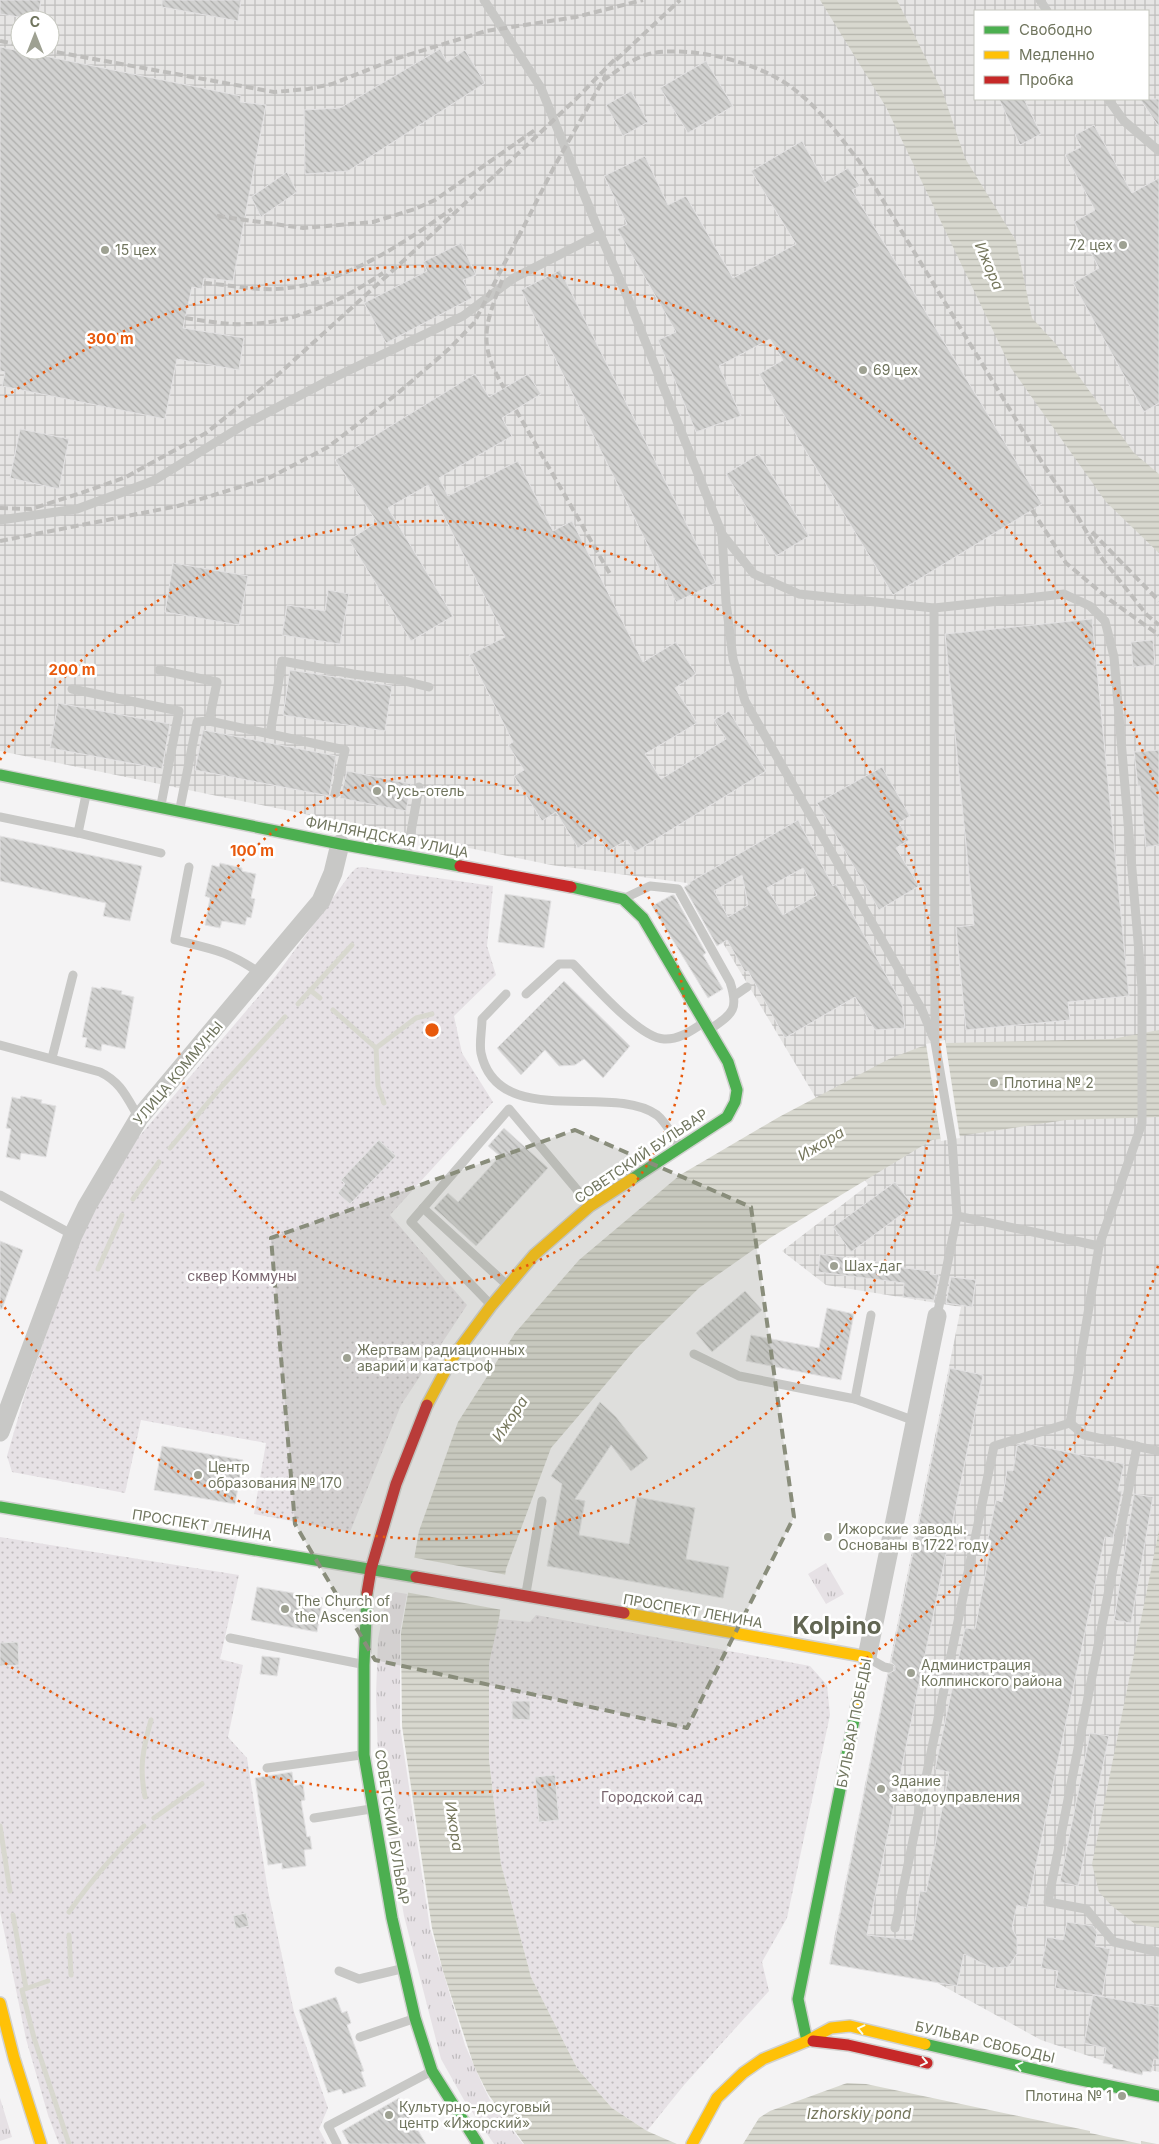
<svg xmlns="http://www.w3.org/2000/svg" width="1159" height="2144" font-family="Inter,sans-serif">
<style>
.industrial{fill:url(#industrial-grid);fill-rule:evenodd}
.grass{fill:url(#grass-tufts)}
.park{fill:url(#park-dots)}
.water{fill:url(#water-rules)}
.pier{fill:#f4f3f4}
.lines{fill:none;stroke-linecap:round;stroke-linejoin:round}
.stream{stroke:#d8d8cf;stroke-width:5}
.building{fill:url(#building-back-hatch);stroke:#e3e2e3;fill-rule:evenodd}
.fast-casing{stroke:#d1d1cf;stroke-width:14}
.slow-casing{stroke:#d1d1cf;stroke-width:14}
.jam-casing{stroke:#d1d1cf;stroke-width:14}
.lane{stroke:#c8c8c6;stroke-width:9}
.street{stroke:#c8c8c6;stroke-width:19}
.fast{stroke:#4caf50;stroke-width:11}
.slow{stroke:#ffc107;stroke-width:11}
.jam{stroke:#c62828;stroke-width:11}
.rail{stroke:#bebdbb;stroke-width:4;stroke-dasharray:8 4;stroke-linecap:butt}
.oneway{stroke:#f6fbf6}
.marked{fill:#898d7b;fill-opacity:0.2;stroke:#898d7b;stroke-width:4;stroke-dasharray:10 6;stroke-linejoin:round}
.ring{fill:none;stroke:#e8590c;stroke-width:2.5;stroke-dasharray:2.5 5}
.poi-dot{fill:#9ea192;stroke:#fff;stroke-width:2}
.labels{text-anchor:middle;stroke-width:5;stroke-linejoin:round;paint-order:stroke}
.poi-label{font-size:14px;fill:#70755e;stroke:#fff;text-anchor:start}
.street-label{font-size:14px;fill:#70755e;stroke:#fff}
.park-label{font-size:14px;fill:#78646d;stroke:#fff}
.water-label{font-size:15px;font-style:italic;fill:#76775d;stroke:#fff}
.town-label{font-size:24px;font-weight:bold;fill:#626653;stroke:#fff}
.centre{fill:#e8590c;stroke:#fff;stroke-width:2.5}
.ring-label{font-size:15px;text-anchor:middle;font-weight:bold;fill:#e8590c;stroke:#fff;stroke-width:5;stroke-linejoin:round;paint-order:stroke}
</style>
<defs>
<pattern id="industrial-grid" width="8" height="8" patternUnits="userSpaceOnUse" patternTransform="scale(1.25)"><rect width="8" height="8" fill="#e6e5e4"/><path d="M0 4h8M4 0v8" fill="none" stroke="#bfbebc"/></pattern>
<pattern id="grass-tufts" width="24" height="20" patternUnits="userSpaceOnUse" patternTransform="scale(1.25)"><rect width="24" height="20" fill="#e6e1e5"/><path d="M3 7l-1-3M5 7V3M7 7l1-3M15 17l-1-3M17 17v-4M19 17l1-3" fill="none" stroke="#bfbbbd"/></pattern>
<pattern id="park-dots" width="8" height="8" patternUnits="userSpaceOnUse" patternTransform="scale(1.25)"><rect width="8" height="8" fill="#e6e1e5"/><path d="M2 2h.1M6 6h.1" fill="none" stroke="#bfbbbd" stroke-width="1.8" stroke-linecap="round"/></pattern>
<pattern id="water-rules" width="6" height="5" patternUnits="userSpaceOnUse" patternTransform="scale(1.25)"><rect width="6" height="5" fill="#d8d8cf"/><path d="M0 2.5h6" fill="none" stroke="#b4b4ab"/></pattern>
<pattern id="building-back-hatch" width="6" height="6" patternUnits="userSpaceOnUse" patternTransform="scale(1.25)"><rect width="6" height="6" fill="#d1d1d0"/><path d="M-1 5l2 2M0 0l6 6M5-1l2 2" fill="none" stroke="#aeaeac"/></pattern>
</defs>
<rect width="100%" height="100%" fill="#f4f3f4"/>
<!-- industrial -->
<path class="industrial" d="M0 0H1159V2072L1101 2060 1041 2040 934 1981 829 1964 961 1307 826 1285 782 1251 868 1185 687 883 551 865 0 751ZM975 11H1148V99H975ZM20 20H50V50H20Z"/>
<!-- grass -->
<g class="grass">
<polygon points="826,1563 844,1594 826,1604 808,1574"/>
<polygon points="395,1592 407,1594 400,1632 400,1726 430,1928 465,2045 483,2086 491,2102 523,2144 494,2144 464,2100 441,2059 404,1916 378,1759 376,1695 378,1639 386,1600"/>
<polygon points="0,2098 12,2137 0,2141"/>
</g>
<!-- park -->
<g class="park">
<polygon points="362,867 493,886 487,946 496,975 454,1016 462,1053 493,1102 390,1215 467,1305 401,1405 350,1532 254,1514 266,1443 141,1420 125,1493 12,1472 7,1456 25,1394 79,1242 102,1197 137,1139 275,977 351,873 356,868"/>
<polygon points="0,1537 239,1575 220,1659 243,1665 228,1737 247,1758 268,1891 294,2012 328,2108 319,2129 327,2144 59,2144 48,2115 26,2039 0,1911"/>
<polygon points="536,1615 810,1666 827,1685 830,1715 787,1918 762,1962 769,1991 684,2085 647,2131 612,2108 577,2068 531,1977 501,1864 489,1759 488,1663 499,1619 530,1622"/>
</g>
<!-- water -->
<g class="water">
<polygon points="820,0 897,0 943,93 965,158 1016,241 1032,318 1055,343 1134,453 1159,474 1159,553 1106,502 1011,368 886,107"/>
<polygon points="1159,1030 1159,1117 1066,1120 932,1140 770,1238 699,1288 635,1350 551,1448 506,1569 499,1619 489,1663 489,1759 501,1864 531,1977 577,2068 612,2108 647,2131 677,2144 524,2144 488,2094 474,2066 443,1971 432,1928 402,1726 401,1633 419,1531 458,1422 515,1333 579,1260 680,1175 779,1117 889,1059 920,1047 947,1043 1112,1039"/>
<polygon points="1159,1530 1159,1928 1135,1924 1112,1906 1099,1892 1092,1864"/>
<polygon points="847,2083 866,2084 1090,2131 1090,2133 1141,2144 1141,2141 1157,2144 743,2144 759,2118 770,2111"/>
</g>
<!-- pier -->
<g class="pier">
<polygon points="945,1040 960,1138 941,1141 926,1044"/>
<polygon points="411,1557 507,1575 502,1610 405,1592"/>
</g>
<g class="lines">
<!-- stream -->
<g class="stream">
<polyline points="310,990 320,998"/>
<polyline points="298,1004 352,945"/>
<polyline points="333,1010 376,1048 378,1086 384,1103"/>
<polyline points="376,1048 416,1018 432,1014"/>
<polyline points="170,1148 222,1086 285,1017"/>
<polyline points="133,1199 159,1162"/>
<polyline points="98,1269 122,1215"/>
<path d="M145 1797C139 1767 143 1749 151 1720"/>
<polyline points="154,1818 202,1784"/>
<polyline points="0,1826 10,1891"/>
<path d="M69 1912C91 1881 115 1852 144 1826"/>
<polyline points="13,1915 26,1988"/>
<polyline points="69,1935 71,1975"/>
<polyline points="48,1981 22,1990 34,2038 69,2144"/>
</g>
</g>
<!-- building -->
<g class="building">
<polygon points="0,0 41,0 38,20 0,14"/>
<polygon points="162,0 241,0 238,21 162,7"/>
<polygon points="0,47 241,96 240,102 266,105 233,281 204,278 202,289 192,287 183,328 244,338 239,370 177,359 165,419 2,386 5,372 0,371"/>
<polygon points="440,49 447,62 465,50 485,83 348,171 305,174 304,110 340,108"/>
<polygon points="706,61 733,106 688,133 660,88"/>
<polygon points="631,91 648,122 623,136 606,105"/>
<polygon points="999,99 1024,99 1041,134 1020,145"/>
<polygon points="1140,99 1159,99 1159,127"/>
<polygon points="1094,125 1132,193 1159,178 1159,403 1144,412 1073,283 1099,268 1074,222 1095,210 1065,155 1081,147 1075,135"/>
<polygon points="802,141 825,182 848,168 860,186 852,190 1042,504 893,595 759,374 783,360 770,339 719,366 741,416 696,432 658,340 676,332 617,229 627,224 604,176 645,156 668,205 686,196 733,278 796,244 751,171"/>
<polygon points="287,172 297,192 261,217 251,197"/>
<polygon points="461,243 476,275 463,280 472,298 386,343 364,303 427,271 423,262"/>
<polygon points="560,270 716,583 676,602 521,290"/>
<polygon points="475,374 489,397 528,374 541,394 502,418 512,436 439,478 448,496 518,461 553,531 572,521 643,662 676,642 696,674 675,688 697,723 645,754 661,779 726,739 714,720 729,711 766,771 635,852 627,840 608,851 598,835 578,848 556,812 542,821 514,776 524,770 508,745 513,742 469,655 505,637 428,485 388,508 453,616 411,641 349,540 377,522 335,460"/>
<polygon points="20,429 69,439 59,489 10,478"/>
<polygon points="759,454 809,536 776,556 726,474"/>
<polygon points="173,563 248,576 239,625 165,612"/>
<polygon points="328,590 349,594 340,644 282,635 287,605 325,611"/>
<polygon points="1092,619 1129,996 1068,1002 1070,1020 966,1030 956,927 974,925 945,634"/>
<polygon points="1153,640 1155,665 1133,667 1131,642"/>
<polygon points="290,670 392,686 385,731 283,715"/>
<polygon points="58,703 170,724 162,769 50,748"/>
<polygon points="203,730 336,756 329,796 195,770"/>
<polygon points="1159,750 1159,845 1146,847 1140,786 1138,786 1134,752"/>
<polygon points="882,767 910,816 899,823 909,840 896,848 919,886 879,910 817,803"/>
<polygon points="347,771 411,784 406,811 340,798"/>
<path d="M798 820 833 886 836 884 902 1004 905 1028 875 1030 855 997 785 1038 748 971 745 972 727 940 717 946 684 887 690 884V882ZM803 868 817 895 783 915 767 888ZM742 875 748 905 728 917 714 891Z"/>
<polygon points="0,836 142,866 130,921 103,916 106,903 0,881"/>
<polygon points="220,863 242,868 242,871 256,874 251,898 255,899 251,918 247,917 245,925 222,921 220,928 205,925 210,898 205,896 212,865 219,867"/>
<polygon points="505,894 551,901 544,948 498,942"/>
<polygon points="672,895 674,895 706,953 703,955 723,989 708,998 652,906"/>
<polygon points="564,981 630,1046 603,1078 584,1059 575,1065 559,1066 545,1050 521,1075 497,1048"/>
<polygon points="92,987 101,989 101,987 122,991 121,994 134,997 125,1049 102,1044 101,1051 85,1047 87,1038 82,1037"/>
<polygon points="21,1096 42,1100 41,1103 56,1106 46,1157 21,1153 20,1160 6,1157 11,1129 6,1128 12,1097 20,1099"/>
<polygon points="504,1128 548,1168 476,1246 434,1208 448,1193 458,1202 500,1156 488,1146"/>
<polygon points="379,1140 396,1156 350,1204 338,1193 345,1184 341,1180"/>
<polygon points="895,1182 913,1206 851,1252 833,1227"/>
<polygon points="0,1241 23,1250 2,1309 0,1309"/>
<polygon points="820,1254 886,1263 886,1266 931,1271 930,1274 939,1275 934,1300 903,1297 904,1283 818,1272"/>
<polygon points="951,1277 976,1280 972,1307 946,1303"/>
<polygon points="745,1291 762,1310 712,1352 696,1333"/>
<polygon points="827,1308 854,1314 841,1380 746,1361 751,1335 819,1348"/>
<polygon points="950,1368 983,1375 867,1935 912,1940 920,1891 926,1892 949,1772 935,1769 965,1628 975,1629 991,1544 987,1543 996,1500 1002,1502 1007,1470 1013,1471 1017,1446 1024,1443 1124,1464 1118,1491 1122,1491 1113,1538 1105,1537 1027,1908 1017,1905 1012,1928 1017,1938 1017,1954 1008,1967 992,1968 964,1954 957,1986 830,1964 888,1674 895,1670 895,1666 891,1662"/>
<polygon points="600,1402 616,1417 648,1458 631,1471 611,1445 575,1499 585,1501 579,1535 629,1544 637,1497 695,1508 686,1559 729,1567 723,1598 547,1566 562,1484 551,1476"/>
<polygon points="162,1446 243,1460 235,1504 154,1490"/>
<polygon points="1134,1494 1153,1497 1131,1623 1114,1620"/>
<polygon points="257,1587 323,1598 317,1632 251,1620"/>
<polygon points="18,1642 19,1665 0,1666 0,1643"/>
<polygon points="262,1656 280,1658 277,1676 260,1674"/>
<polygon points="512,1701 530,1701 530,1720 512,1719"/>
<polygon points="1090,1733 1109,1736 1078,1886 1060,1882"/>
<polygon points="292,1772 294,1786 303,1784 305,1800 301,1801 307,1837 310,1836 312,1849 304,1850 306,1866 282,1869 282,1863 268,1865 255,1778"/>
<polygon points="555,1775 559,1820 539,1822 535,1777"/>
<polygon points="246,1913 249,1926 236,1929 233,1916"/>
<polygon points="1067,1922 1093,1926 1097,1932 1095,1946 1110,1949 1102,1996 1055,1988 1058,1971 1041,1968 1047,1937 1063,1940"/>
<polygon points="1093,1995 1159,2007 1159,2060 1154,2059 1151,2072 1143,2071 1142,2075 1112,2068 1113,2065 1103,2063 1106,2048 1084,2043"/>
<polygon points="336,1997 342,2013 347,2011 351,2023 347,2025 364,2071 361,2072 366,2086 343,2094 341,2089 328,2093 299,2010"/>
<polygon points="399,2098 426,2144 349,2144 342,2131"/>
</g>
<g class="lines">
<!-- fast casing -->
<g class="fast-casing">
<g id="fast">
<polyline points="0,775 340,844 460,866"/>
<polyline points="571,887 623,899 643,918 728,1062 737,1090 735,1102 727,1117 632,1179"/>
<polyline points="0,1507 416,1577"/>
<polyline points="367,1593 364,1665 364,1755 392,1918 415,2018 432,2071 478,2144"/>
<polyline points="807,2041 798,1999 858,1700"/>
<polyline points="925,2044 1067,2077 1159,2096"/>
</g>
</g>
<!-- slow casing -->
<g class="slow-casing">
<g id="slow">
<polyline points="427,1405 451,1360 491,1306 534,1255 590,1206 632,1179"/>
<polyline points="624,1613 867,1657 858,1700"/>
<polyline points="0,2003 14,2058 41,2144"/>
<polyline points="692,2144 717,2098 743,2073 763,2059 807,2041 831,2028 850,2026 925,2044"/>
</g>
</g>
<!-- jam casing -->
<g class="jam-casing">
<g id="jam">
<polyline points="460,866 571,887"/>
<polyline points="416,1577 624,1613"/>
<polyline points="367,1593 371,1569 396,1484 427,1405"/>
<polyline points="813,2041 848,2045 927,2063"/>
</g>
</g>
<!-- lane -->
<g class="lane">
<polyline points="484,0 541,88 600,234"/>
<polyline points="1040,0 1047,11"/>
<polyline points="1108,99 1124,121 1159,151"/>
<polyline points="0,520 77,509 153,481 242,426 335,377 463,316 514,278 600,234 630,303 722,534 754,574 799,594 934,608"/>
<polyline points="722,534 726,602 733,659 745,701 922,1010 933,1037"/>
<polyline points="159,670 217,682 209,721 345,750 335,794"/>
<polyline points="72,689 179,711 161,805"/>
<polyline points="270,734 282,661 353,674 400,680 429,687"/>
<polyline points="180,808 197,722 209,721"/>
<polyline points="0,817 78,833 86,795"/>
<polyline points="78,833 161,853"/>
<polyline points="407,854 419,787"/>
<path d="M189 867 175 940C212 949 229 951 261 974"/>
<path d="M625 898 650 886 678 889 730 982C739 1009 733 1013 712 1028"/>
<path d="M506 994 482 1019C482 1030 479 1043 481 1053 498 1131 611 1082 657 1115 666 1122 673 1137 680 1146"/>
<path d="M526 994 559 964H573C592 983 639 1038 664 1039 679 1040 692 1030 703 1023"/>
<polyline points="734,996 747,987"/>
<path d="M0 1045 100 1072C121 1082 127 1098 139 1118"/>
<polyline points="52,1058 73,975"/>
<polyline points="0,1195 73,1235"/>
<polyline points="423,1208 506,1284"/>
<polyline points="957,1216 952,1140 935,1042 934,608 1064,594 1090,606 1105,621 1114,657 1142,988 1142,1123 1099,1246"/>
<polyline points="490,1304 411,1222 509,1109 589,1204"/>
<polyline points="937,1316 957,1216 1099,1246 1070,1423 1084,1435 1159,1451"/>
<polyline points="694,1354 739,1376 855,1399 915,1421"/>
<polyline points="855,1399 871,1315"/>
<polyline points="1137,1446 1048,1902 1086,1909 1114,1942 1159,1952"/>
<polyline points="526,1593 542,1501"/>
<polyline points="230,1638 361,1664"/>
<polyline points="870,1659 884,1667 889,1668"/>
<polyline points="267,1768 361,1755"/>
<polyline points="314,1818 371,1809"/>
<polyline points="895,1928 994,1446 1070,1423"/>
<polyline points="339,1971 359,1979 401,1969"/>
<polyline points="360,2037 413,2019"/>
<polyline points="337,2144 328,2126 430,2072"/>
</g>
<!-- street -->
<g class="street">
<polyline points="0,1432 73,1235 87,1206 139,1118 321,901 333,873 340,844"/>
<polyline points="867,1657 937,1316"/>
</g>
<!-- fast -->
<use href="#fast" class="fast"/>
<!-- slow -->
<use href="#slow" class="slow"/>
<!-- jam -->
<use href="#jam" class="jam"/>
<!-- rail -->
<g class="rail">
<polyline points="0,41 20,45"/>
<polyline points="45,50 274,92 308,89 332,84 398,58 486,31 576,17 643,0"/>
<polyline points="616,60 680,0"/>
<path d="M603 81C619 69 634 57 653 53 695 46 762 63 795 90 821 110 839 136 859 161L1043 464 1078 517 1101 557 1147 615 1159 625"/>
<polyline points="217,216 303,228 373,222 415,209 435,200 535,130"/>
<polyline points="518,238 554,167 606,75"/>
<path d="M502 280C485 326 477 343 504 388"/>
<path d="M204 283C231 285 260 292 288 288 348 281 404 243 452 209"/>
<path d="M185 318C206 321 226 325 247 324 296 323 343 300 383 273"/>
<polyline points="516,410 610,574"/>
<polyline points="0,508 31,509 81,493 126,477 206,433 271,381 412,253 575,100 618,56"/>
<polyline points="1032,510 1066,563 1110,600 1159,635"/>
<polyline points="1092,532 1159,601"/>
<polyline points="0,541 178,506 269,478 328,447 398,393 450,348 474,323 521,231"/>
</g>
</g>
<!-- one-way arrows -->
<defs><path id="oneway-chevron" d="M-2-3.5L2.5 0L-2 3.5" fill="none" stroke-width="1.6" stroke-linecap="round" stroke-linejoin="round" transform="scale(1.25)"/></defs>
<g class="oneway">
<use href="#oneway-chevron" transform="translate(861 2029) rotate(-167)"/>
<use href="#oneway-chevron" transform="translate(924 2062) rotate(13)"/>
<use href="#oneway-chevron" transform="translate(1019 2066) rotate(-167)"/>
</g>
<!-- marked area -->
<path class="marked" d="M575 1130 751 1207 794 1517 687 1728 375 1660 295 1524 271 1238Z"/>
<!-- distance rings -->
<g class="ring">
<circle cx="432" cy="1030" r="254"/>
<path d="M0 760A509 509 0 1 1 0 1300"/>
<path d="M1158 1266A763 763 0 0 1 5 1663M5 397A763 763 0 0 1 1158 794"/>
</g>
<!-- markers -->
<g class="poi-dot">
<circle cx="1123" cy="245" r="5"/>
<circle cx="105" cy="250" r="5"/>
<circle cx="863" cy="370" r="5"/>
<circle cx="377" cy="791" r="5"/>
<circle cx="994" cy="1083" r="5"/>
<circle cx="834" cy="1266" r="5"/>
<circle cx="347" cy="1358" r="5"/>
<circle cx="198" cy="1475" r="5"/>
<circle cx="828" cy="1537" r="5"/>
<circle cx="285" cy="1609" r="5"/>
<circle cx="911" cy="1673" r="5"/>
<circle cx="881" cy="1789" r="5"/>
<circle cx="1122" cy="2096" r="5"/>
<circle cx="389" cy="2115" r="5"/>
</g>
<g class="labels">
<!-- poi labels -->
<g class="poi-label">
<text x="1113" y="250" text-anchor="end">72 цех</text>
<text x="115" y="255">15 цех</text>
<text x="873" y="375">69 цех</text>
<text x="387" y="796">Русь-отель</text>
<text x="1004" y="1088">Плотина № 2</text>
<text x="844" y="1271">Шах-даг</text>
<text x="357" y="1355">Жертвам радиационных<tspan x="357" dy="16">аварий и катастроф</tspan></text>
<text x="208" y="1472">Центр<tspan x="208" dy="16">образования № 170</tspan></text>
<text x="838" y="1534">Ижорские заводы.<tspan x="838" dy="16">Основаны в 1722 году</tspan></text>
<text x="295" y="1606">The Church of<tspan x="295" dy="16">the Ascension</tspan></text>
<text x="921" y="1670">Администрация<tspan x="921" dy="16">Колпинского района</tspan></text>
<text x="891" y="1786">Здание<tspan x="891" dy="16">заводоуправления</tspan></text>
<text x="1112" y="2101" text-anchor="end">Плотина № 1</text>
<text x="399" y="2112">Культурно-досуговый<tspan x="399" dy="16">центр «Ижорский»</tspan></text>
</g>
<!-- street labels -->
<g class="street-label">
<text transform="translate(387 837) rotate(11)" y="5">ФИНЛЯНДСКАЯ УЛИЦА</text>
<text transform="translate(178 1073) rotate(-50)" y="5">УЛИЦА КОММУНЫ</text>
<text transform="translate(641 1156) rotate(-34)" y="5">СОВЕТСКИЙ БУЛЬВАР</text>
<text transform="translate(202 1525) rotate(9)" y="5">ПРОСПЕКТ ЛЕНИНА</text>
<text transform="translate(693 1611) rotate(10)" y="5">ПРОСПЕКТ ЛЕНИНА</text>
<text transform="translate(854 1723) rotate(-79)" y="5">БУЛЬВАР ПОБЕДЫ</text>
<text transform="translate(392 1827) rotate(81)" y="5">СОВЕТСКИЙ БУЛЬВАР</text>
<text transform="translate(985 2042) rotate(13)" y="5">БУЛЬВАР СВОБОДЫ</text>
</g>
<!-- park labels -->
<g class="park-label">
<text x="242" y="1281">сквер Коммуны</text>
<text x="652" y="1802">Городской сад</text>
</g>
<!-- water labels -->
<g class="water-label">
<text transform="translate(989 266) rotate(67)" y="5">Ижора</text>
<text transform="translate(821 1144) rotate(-31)" y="5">Ижора</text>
<text transform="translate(510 1419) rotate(-56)" y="5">Ижора</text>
<text transform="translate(454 1826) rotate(81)" y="5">Ижора</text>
<text x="859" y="2119">Izhorskiy pond</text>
</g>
<!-- town labels -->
<g class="town-label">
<text x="837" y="1634">Kolpino</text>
</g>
</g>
<circle cx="432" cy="1030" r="8" class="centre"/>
<g class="ring-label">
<text x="110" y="344">300 m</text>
<text x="72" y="675">200 m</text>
<text x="252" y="856">100 m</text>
</g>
<!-- legend -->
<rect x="974" y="10" width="175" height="90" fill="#ffffff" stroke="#c6c8bf"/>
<rect x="984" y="26" width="25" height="8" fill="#4caf50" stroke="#c6c8bf"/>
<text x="1019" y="35" font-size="15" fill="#70755e">Свободно</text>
<rect x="984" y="51" width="25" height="8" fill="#ffc107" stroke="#c6c8bf"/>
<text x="1019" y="60" font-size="15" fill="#70755e">Медленно</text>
<rect x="984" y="76" width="25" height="8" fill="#c62828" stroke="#c6c8bf"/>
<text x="1019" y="85" font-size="15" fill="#70755e">Пробка</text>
<!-- north arrow -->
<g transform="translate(35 35)"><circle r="24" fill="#ffffff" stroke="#c6c8bf"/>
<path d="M0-4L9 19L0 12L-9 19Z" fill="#9ea192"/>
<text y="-8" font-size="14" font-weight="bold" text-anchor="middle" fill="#70755e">С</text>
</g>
</svg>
